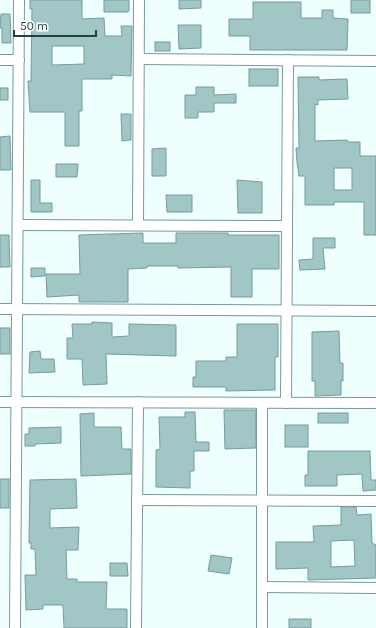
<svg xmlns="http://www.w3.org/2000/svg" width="376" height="628" font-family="Karla,sans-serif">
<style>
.building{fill:#a0c6c5;stroke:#779b9b;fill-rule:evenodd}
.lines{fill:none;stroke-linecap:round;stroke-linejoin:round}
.minor-casing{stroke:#769b9a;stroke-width:12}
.minor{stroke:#fff;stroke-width:10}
</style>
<rect width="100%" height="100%" fill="#effffe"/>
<!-- building -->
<g class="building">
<path d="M30 0H82V19L104 18 105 36H122L121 26H132L131 76 112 75V79H82V111H79V146H65V112H30L28 81H31L32 9H30ZM52 46H84V64L52 65Z"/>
<polygon points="104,0 129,0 129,10 128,12 104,12"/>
<polygon points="179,0 201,0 201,8 179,9"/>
<rect x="351" y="0" width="19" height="13"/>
<polygon points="253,2 301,2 301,18 322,18 322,10 333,10 333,18 348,19 347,50 250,50 250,36 229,36 229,19 253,19"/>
<polygon points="1,14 10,14 11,43 2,43 2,28 0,28"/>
<polygon points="178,25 201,25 201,48 179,49"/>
<rect x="155" y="42" width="15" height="9"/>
<rect x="249" y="69" width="29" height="17"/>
<path d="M298 77H319V80L347 79 348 99 318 100V105L315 104V141L347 140 348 142H360V156H376V235H364V202H334V205H305V176H299L297 162 296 148H299ZM334 168H352V190H334Z"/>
<polygon points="196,87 214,87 214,95 236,94 236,103 214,103 214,112 198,112 198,118 185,118 185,95 196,95"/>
<rect x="0" y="88" width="8" height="12"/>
<polygon points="121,114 131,114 131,140 122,141"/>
<polygon points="10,136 11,170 0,170 0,137"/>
<polygon points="166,148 166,176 152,176 152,149"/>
<polygon points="56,164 78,164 77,177 56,177"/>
<polygon points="31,180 40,180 40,203 52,203 52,212 31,212"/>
<polygon points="237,180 262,182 262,213 238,213"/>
<polygon points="166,195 192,195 192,212 167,212"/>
<polygon points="143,233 143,243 176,243 176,233 228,233 228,235 279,235 279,269 252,269 252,297 231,297 231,267 178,268 178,266 147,266 147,268 128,269 128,302 79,302 79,295 47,297 46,274 80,274 79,235"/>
<polygon points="0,235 9,235 10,267 0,267"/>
<polygon points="313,238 335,238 335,248 323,248 325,269 300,270 299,260 313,259"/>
<polygon points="31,268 45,268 45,276 31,277"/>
<polygon points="92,322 112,323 112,337 129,336 129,324 176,325 176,356 106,354 107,384 83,385 82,359 67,359 67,338 73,338 72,324 92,324"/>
<polygon points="237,324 278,324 278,357 275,357 275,390 226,391 226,387 193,387 193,377 196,377 196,361 226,361 226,357 237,357"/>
<rect x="0" y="328" width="10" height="26"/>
<polygon points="339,331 340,363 343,363 343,381 341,381 341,395 315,396 315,381 312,381 312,332"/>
<polygon points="40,351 41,359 54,359 55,372 29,373 30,352"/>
<polygon points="224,410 256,410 256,448 225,449"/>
<polygon points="185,412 195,412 196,442 209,442 209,451 194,451 194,471 190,471 190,488 156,487 156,450 160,449 159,417 185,417"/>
<polygon points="94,413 94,427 121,427 122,449 131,449 131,474 81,476 80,414"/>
<rect x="318" y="413" width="30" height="10"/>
<rect x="285" y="425" width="23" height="22"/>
<polygon points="61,427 61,443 35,444 35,446 25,446 25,434 29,434 29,428"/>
<polygon points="308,451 370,451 371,480 376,480 376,490 363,491 362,474 337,475 337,486 305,486 305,475 308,475"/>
<rect x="0" y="479" width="9" height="29"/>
<polygon points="76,479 77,508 50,509 50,528 79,527 78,550 66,550 67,579 77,579 77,582 107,582 106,609 127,609 127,628 64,628 63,605 43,605 43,609 26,610 25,575 36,575 35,549 31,549 31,543 29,543 30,480"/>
<path d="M341 507H356L357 515 371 514 372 543 376 545V578L308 580V568L276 569V542H314L313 526 341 525ZM354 540 355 566 331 567V541Z"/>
<polygon points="211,555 232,558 229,574 208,571"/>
<polygon points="110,563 127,563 128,576 110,576"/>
<rect x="289" y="619" width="22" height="9"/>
</g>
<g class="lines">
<!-- minor casing -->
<g class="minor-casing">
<g id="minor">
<polyline points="139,59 376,61"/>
<polyline points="0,60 19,60"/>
<polyline points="18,225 287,226"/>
<polyline points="138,225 139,0"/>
<polyline points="0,309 376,311"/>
<polyline points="0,402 376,403"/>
<polyline points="286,403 288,60"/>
<polyline points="137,500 376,501"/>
<polyline points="262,587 376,588"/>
<polyline points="15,628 19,0"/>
<polyline points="136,628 138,402"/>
<polyline points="262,628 262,403"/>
</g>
</g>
<!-- minor -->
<use href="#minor" class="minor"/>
</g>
<!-- scale -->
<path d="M14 30v6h82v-6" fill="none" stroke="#2e3e3e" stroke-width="2"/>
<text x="20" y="30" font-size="12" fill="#2e3e3e" stroke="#ffffff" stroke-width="3" paint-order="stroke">50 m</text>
</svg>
